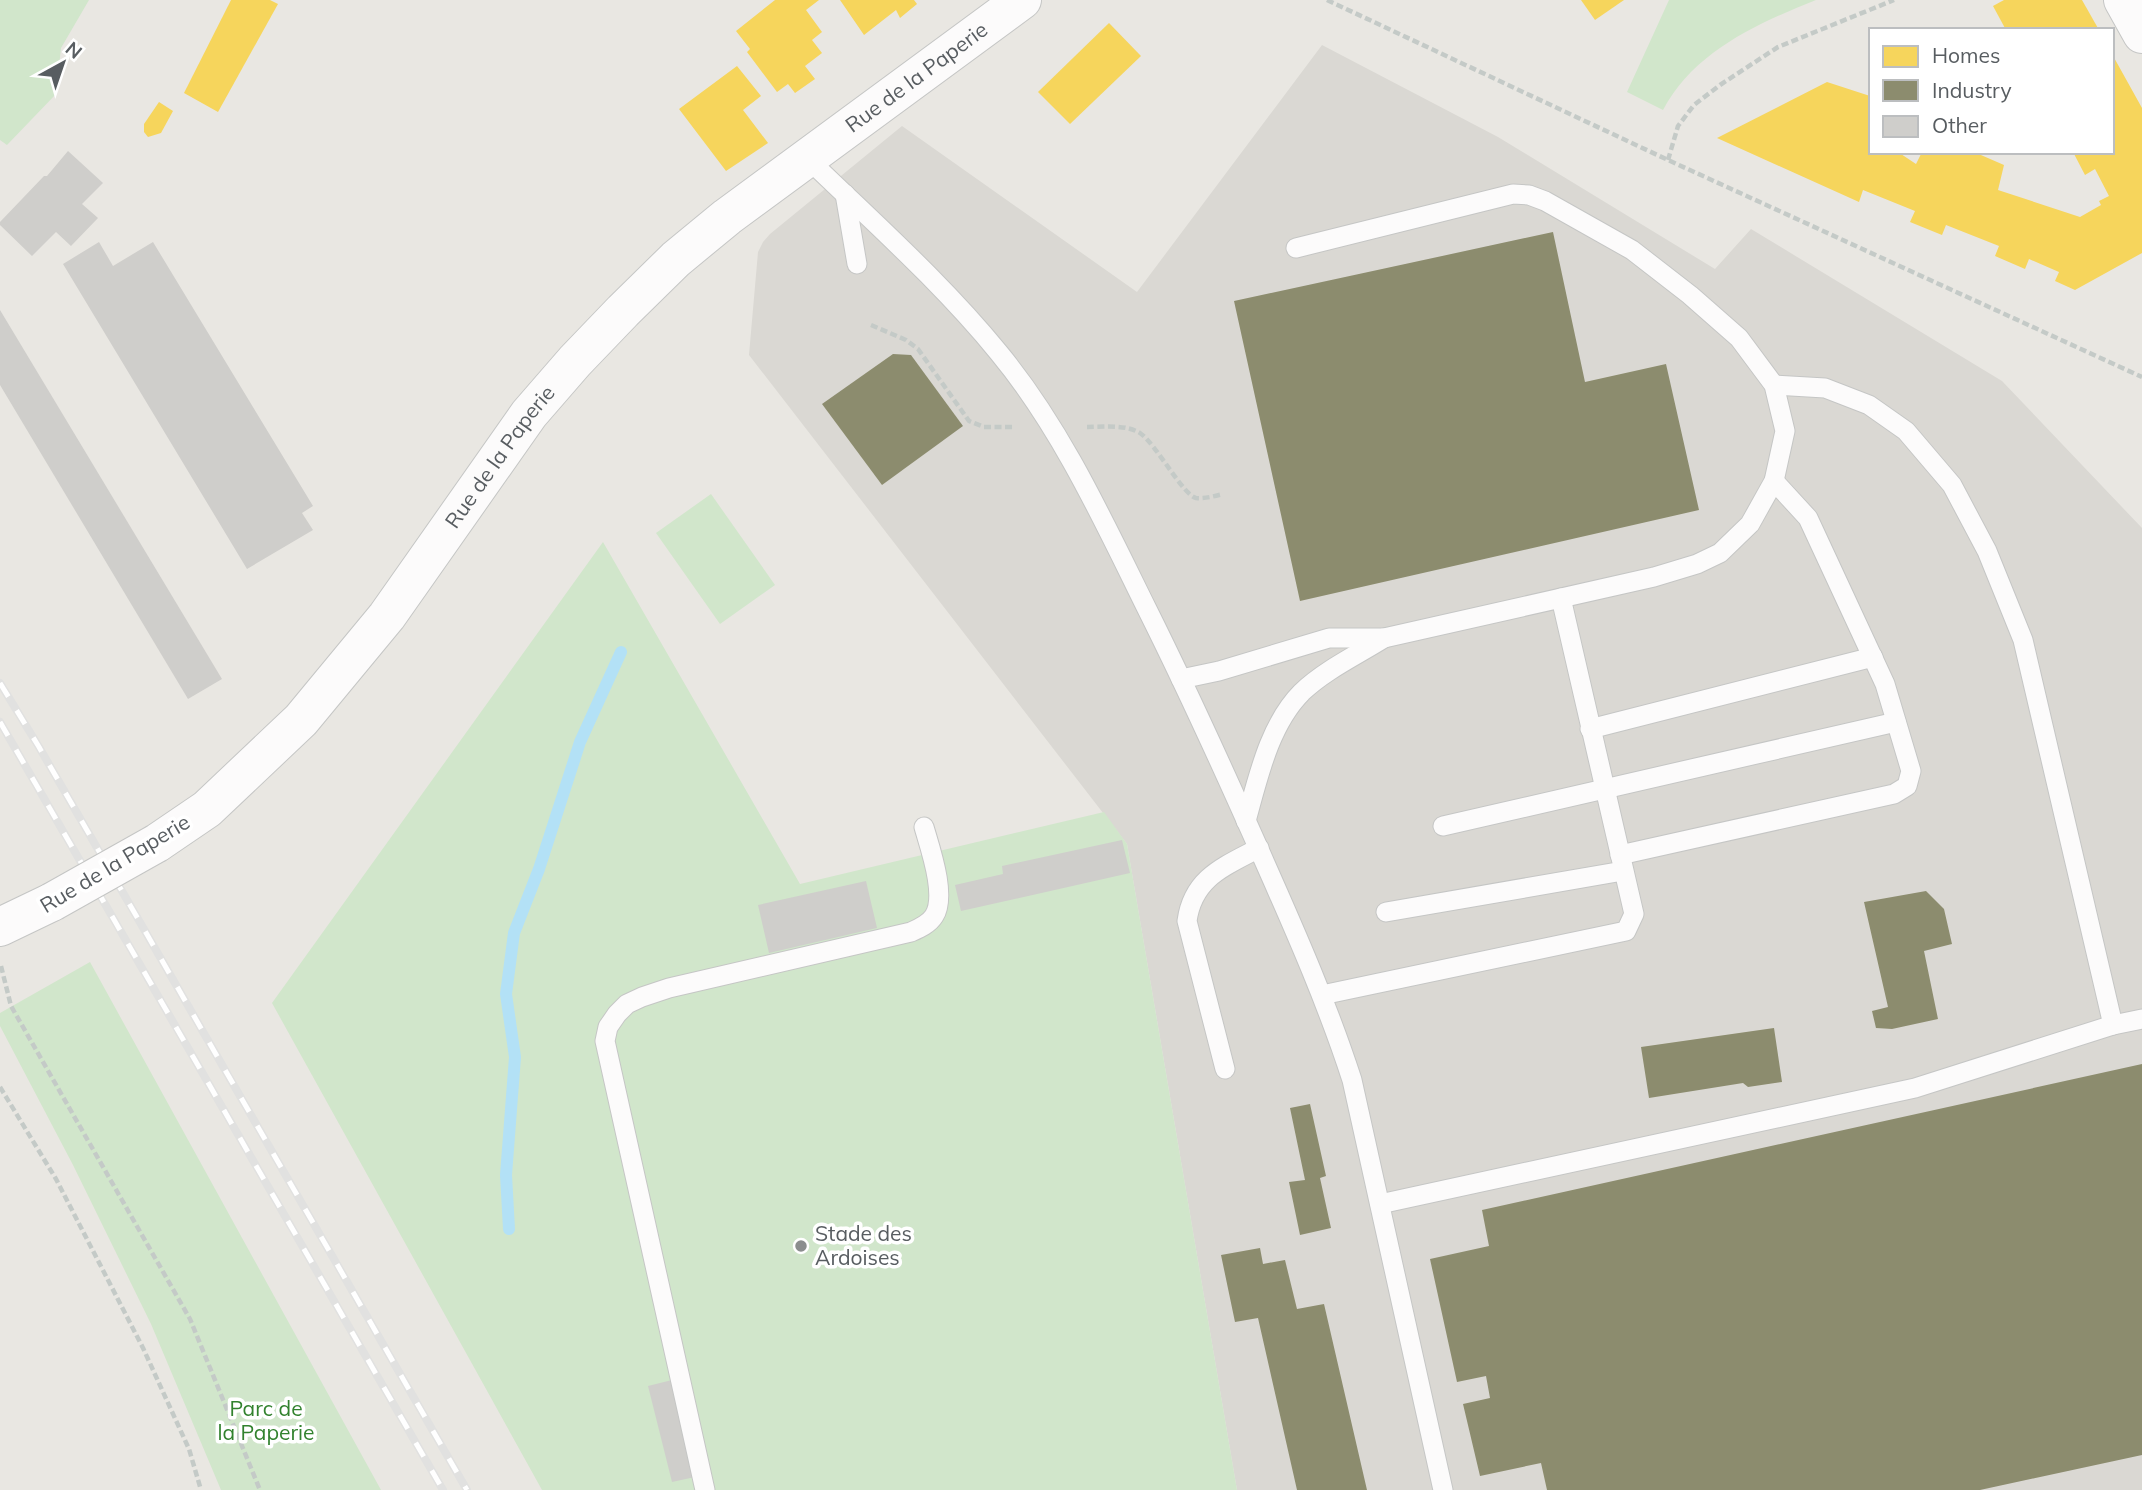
<svg xmlns="http://www.w3.org/2000/svg" width="2142" height="1490" font-family="Mulish,sans-serif">
<style>
.industrial{fill:#dad8d3}
.green{fill:#d1e6cb}
.homes{fill:#f6d55c}
.industry{fill:#8c8c6e}
.lines{fill:none;stroke-linecap:round;stroke-linejoin:round}
.stream{stroke:#b3e1f6;stroke-width:12}
.building{fill:#cfcecb}
.lane-casing{stroke:#c5c6c5;stroke-width:21}
.street-casing{stroke:#c5c6c5;stroke-width:40}
.path{stroke:#c4cac7;stroke-width:4.5;stroke-dasharray:7 3.5;stroke-linecap:butt}
.lane{stroke:#fcfbfb;stroke-width:19}
.street{stroke:#fcfbfb;stroke-width:38}
.rail-casing{stroke:#e1e1e0;stroke-width:8}
.rail{stroke:#fff;stroke-width:5;stroke-dasharray:16;stroke-linecap:butt}
.street-bridge-casing{stroke:#c5c6c5;stroke-width:40;stroke-linecap:butt}
.street-bridge{stroke:#fcfbfb;stroke-width:38}
.poi-dot{fill:#8b8d8e;stroke:#fff;stroke-width:2.5}
.labels{text-anchor:middle;stroke-width:7;stroke-linejoin:round;paint-order:stroke}
.street-label{font-size:21px;fill:#585d61;stroke:#fff}
.poi-label{font-size:21px;fill:#585d61;stroke:#fff;text-anchor:start}
.park-label{font-size:21px;fill:#32822e;stroke:#fff}
</style>
<rect width="100%" height="100%" fill="#e9e7e2"/>
<!-- industrial -->
<polygon class="industrial" points="1322,45 1498,137 1715,269 1751,229 2002,381 2142,528 2142,1490 1237,1490 1127,844 749,355 758,252 763,242 770,234 902,126 1137,292"/>
<!-- green -->
<g class="green">
<polygon points="0,0 89,0 61,48 56,94 7,145 0,140"/>
<path d="M1669 0H1816C1756 24 1694 52 1663 110L1627 92Z"/>
<polygon points="711,494 775,585 720,624 656,533"/>
<polygon points="603,542 800,884 1104,812 1127,844 1237,1490 542,1490 272,1003"/>
<polygon points="90,962 381,1490 221,1490 151,1324 73,1165 0,1026 0,1013"/>
</g>
<!-- homes -->
<g class="homes">
<polygon points="231,0 270,0 278,4 218,112 184,93"/>
<polygon points="775,0 819,0 806,10 822,32 812,40 822,53 805,66 815,79 795,93 788,84 777,92 747,52 750,49 736,31"/>
<polygon points="840,0 914,0 917,4 900,18 896,10 864,35"/>
<polygon points="1581,0 1624,0 1595,20"/>
<polygon points="2004,0 2082,0 2099,30 2006,30 1993,6"/>
<polygon points="1109,23 1141,56 1070,124 1038,92"/>
<polygon points="2112,54 2142,108 2142,253 2075,290 2055,281 2059,272 2029,259 2025,269 1995,256 1999,246 1946,225 1942,235 1910,222 1915,211 1863,190 1859,202 1717,138 1827,82 1870,96 1871,152 1898,152 1916,164 1922,152 1974,152 2004,165 1998,190 2080,217 2101,205 2099,201 2109,196 2095,169 2085,175 2073,152 2112,152"/>
<polygon points="737,66 761,96 743,110 768,143 726,171 679,109"/>
<polygon points="159,102 173,111 161,133 148,137 144,132 144,124"/>
</g>
<!-- industry -->
<g class="industry">
<polygon points="1553,232 1585,382 1666,364 1699,510 1300,601 1234,301"/>
<polygon points="893,354 911,355 963,426 882,485 822,404"/>
<polygon points="1926,891 1944,909 1952,944 1924,951 1938,1019 1892,1029 1876,1028 1872,1011 1888,1007 1864,902"/>
<polygon points="1774,1028 1782,1082 1748,1087 1743,1083 1649,1098 1641,1047"/>
<polygon points="2142,1064 2142,1455 1980,1490 1547,1490 1541,1463 1480,1476 1463,1404 1490,1398 1486,1376 1457,1382 1430,1259 1489,1246 1482,1210"/>
<polygon points="1310,1104 1326,1176 1320,1178 1331,1228 1300,1235 1289,1182 1305,1180 1290,1108"/>
<polygon points="1260,1248 1263,1264 1285,1260 1297,1309 1324,1304 1367,1490 1297,1490 1258,1318 1235,1322 1221,1255"/>
</g>
<g class="lines">
<!-- stream -->
<polyline class="stream" points="509,1229 506,1175 515,1057 506,994 514,933 539,869 580,742 621,652"/>
</g>
<!-- building -->
<g class="building">
<polygon points="68,151 103,183 82,204 98,218 71,246 56,232 32,256 0,225 0,222 44,176 47,176"/>
<polygon points="99,242 113,266 153,242 313,506 302,513 313,530 247,569 63,264"/>
<polygon points="0,310 222,679 188,699 0,385"/>
<polygon points="1122,840 1130,873 961,911 955,885 1003,874 1002,866"/>
<polygon points="866,881 877,928 769,953 758,905"/>
<polygon points="672,1380 695,1477 672,1482 648,1386"/>
</g>
<g class="lines">
<!-- lane casing -->
<g class="lane-casing">
<g id="lane">
<path d="M808 159C873 222 942 283 999 353 1061 428 1103 520 1146 607 1188 691 1227 777 1265 863 1297 935 1328 1006 1352 1080L1443 1490"/>
<polyline points="845,194 857,264"/>
<polyline points="1774,385 1825,388 1869,405 1906,431 1952,485 1987,551 2023,640 2113,1025"/>
<polyline points="1181,679 1219,671 1329,638 1384,638 1654,577 1697,564 1720,553 1750,524 1774,481 1785,431 1774,385 1739,338 1690,295 1632,250 1545,201 1529,195 1513,194 1296,248"/>
<polyline points="1590,729 1873,657"/>
<path d="M1246 821C1258 778 1269 725 1302 692 1325 670 1357 655 1384 638"/>
<polyline points="1443,826 1896,722"/>
<polyline points="1620,855 1894,794 1907,786 1911,771 1885,684 1808,518 1774,481"/>
<polyline points="1386,912 1623,871"/>
<polyline points="1322,995 1626,931 1634,914 1561,598"/>
<path d="M1225 1069 1187 921C1193 878 1223 867 1259 848"/>
<polyline points="1380,1204 1915,1088 2113,1025 2142,1019"/>
<path d="M705 1490 605 1041 608 1027 617 1014 627 1004 642 997 669 988 911 932C920 928 929 924 934 916 947 896 930 848 924 827"/>
</g>
</g>
<!-- street casing -->
<g class="street-casing">
<g id="street">
<polyline points="2123,0 2142,34"/>
<path id="s1" d="M157 843 207 809 301 720 387 616 529 414 575 361 623 311 676 259 727 217 1022 0"/>
<polyline points="0,927 52,902"/>
</g>
</g>
<!-- path -->
<g class="path">
<polyline points="1327,0 1668,160 2142,377"/>
<polyline points="1668,160 1678,126 1694,105 1720,85 1778,47 1894,0"/>
<polyline points="871,325 906,340 918,349 969,421 984,427 1015,427"/>
<path d="M1087 427C1103 427 1125 424 1140 433 1156 444 1183 495 1196 498 1204 499 1215 496 1223 494"/>
<polyline points="1,966 11,1006 190,1319 260,1490"/>
<polyline points="0,1087 56,1179 143,1348 189,1449 201,1490"/>
</g>
<!-- lane -->
<use href="#lane" class="lane"/>
<!-- street -->
<use href="#street" class="street"/>
<!-- rail casing -->
<g class="rail-casing">
<g id="rail">
<polyline points="0,683 39,747 467,1490"/>
<polyline points="0,722 443,1490"/>
</g>
</g>
<!-- rail -->
<use href="#rail" class="rail"/>
<!-- street-bridge casing -->
<g class="street-bridge-casing">
<polyline id="street-bridge" points="52,902 157,843"/>
</g>
<!-- street-bridge -->
<use href="#street-bridge" class="street-bridge"/>
</g>
<!-- markers -->
<circle class="poi-dot" cx="801" cy="1246" r="7"/>
<g class="labels">
<!-- street labels -->
<g class="street-label">
<text dy="7" stroke="none"><textPath href="#s1" startOffset="1087">Rue de la Paperie</textPath></text>
<text dy="7" stroke="none"><textPath href="#s1" startOffset="520">Rue de la Paperie</textPath></text>
<text transform="translate(115 864) rotate(-31)" y="7">Rue de la Paperie</text>
</g>
<!-- poi labels -->
<g class="poi-label">
<text x="815" y="1241">Stade des<tspan x="815" dy="24">Ardoises</tspan></text>
</g>
<!-- park labels -->
<g class="park-label">
<text x="266" y="1416">Parc de<tspan x="266" dy="24">la Paperie</tspan></text>
</g>
</g>
<!-- legend -->
<rect x="1869" y="28" width="245" height="126" fill="#ffffff" stroke="#bcbec0" stroke-width="2"/>
<rect x="1883" y="46" width="35" height="21" fill="#f6d55c" stroke="#bcbec0" stroke-width="2"/>
<text x="1932" y="63" font-size="21" fill="#585d61">Homes</text>
<rect x="1883" y="80" width="35" height="21" fill="#8c8c6e" stroke="#bcbec0" stroke-width="2"/>
<text x="1932" y="98" font-size="21" fill="#585d61">Industry</text>
<rect x="1883" y="116" width="35" height="21" fill="#cfcecb" stroke="#bcbec0" stroke-width="2"/>
<text x="1932" y="133" font-size="21" fill="#585d61">Other</text>
<!-- north arrow -->
<g transform="translate(63 63) rotate(40)" stroke="#ffffff" stroke-width="5" paint-order="stroke">
<path d="M0-5L12 26L0 18L-12 26Z" fill="#585d61"/>
<text y="-10" font-size="19" font-weight="bold" text-anchor="middle" fill="#585d61">N</text>
</g>
</svg>
